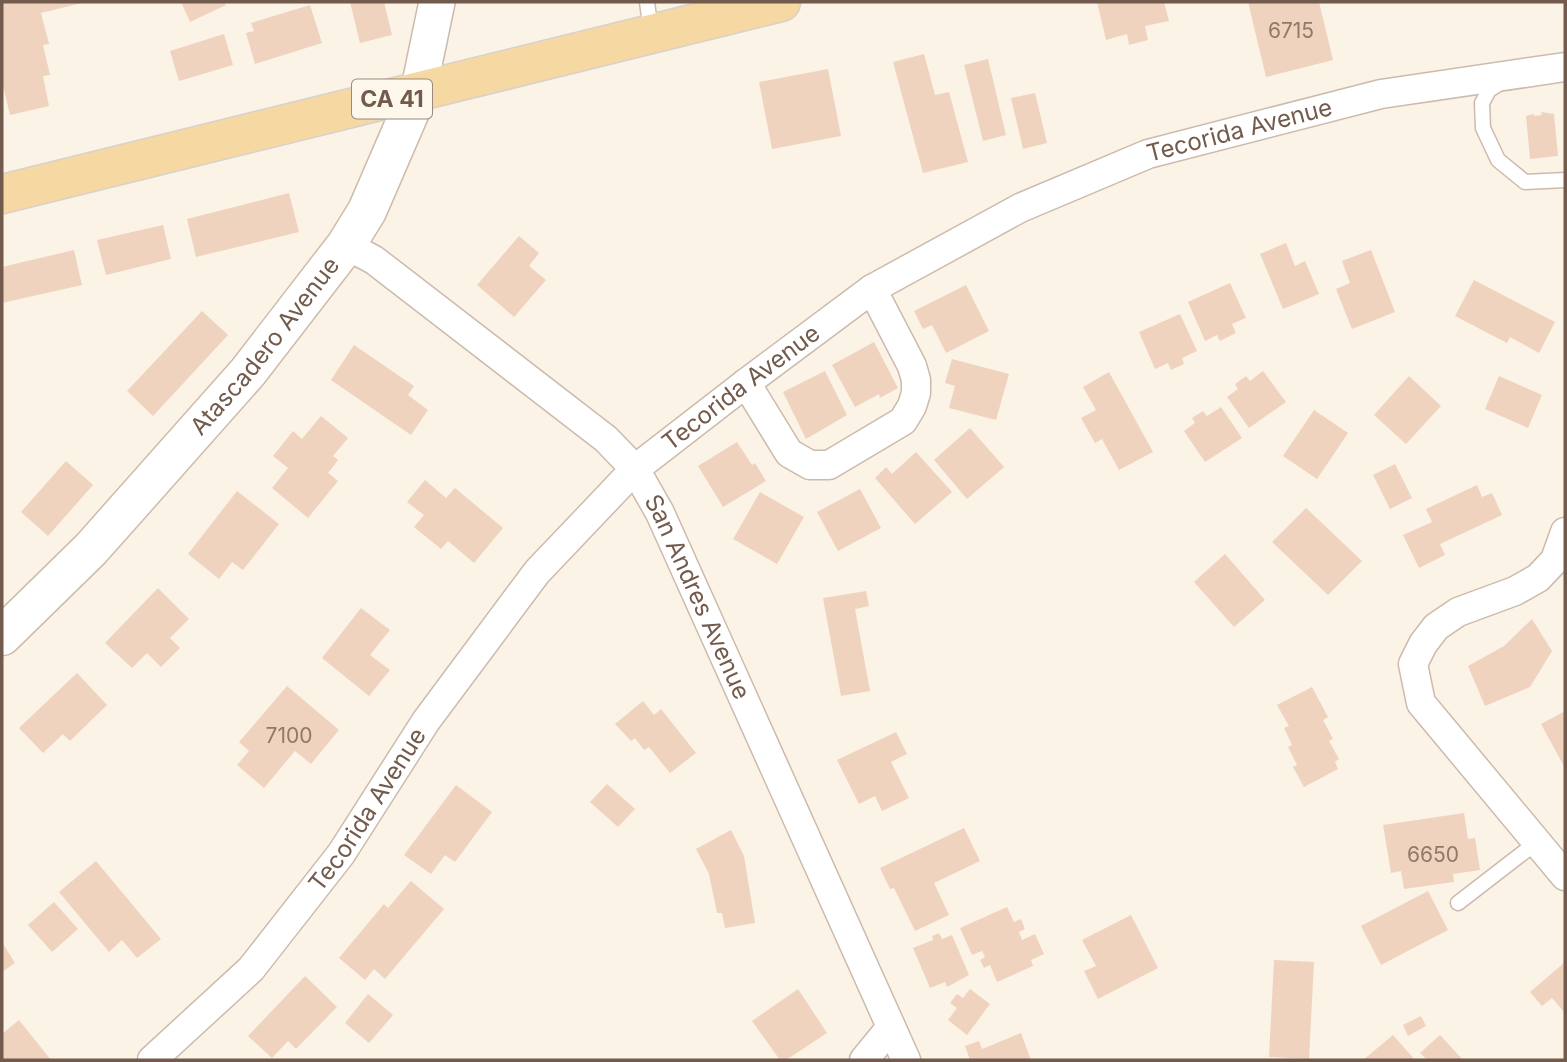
<svg xmlns="http://www.w3.org/2000/svg" width="1567" height="1062" font-family="Inter,sans-serif">
<style>
.building{fill:#efd3bf}
.lines{fill:none;stroke-linecap:round;stroke-linejoin:round}
.service-casing{stroke:#ccbbad;stroke-width:17}
.minor-casing{stroke:#ccbbad;stroke-width:31}
.tertiary-casing{stroke:#ccbbad;stroke-width:38}
.secondary-casing{stroke:#cfbbaa;stroke-width:41}
.primary-casing{stroke:#d8d1cd;stroke-width:41}
.service{stroke:#fff;stroke-width:14}
.minor{stroke:#fff;stroke-width:28}
.tertiary{stroke:#fff;stroke-width:35}
.secondary{stroke:#fff;stroke-width:38}
.primary{stroke:#f5d8a2;stroke-width:38}
.labels{text-anchor:middle;stroke-width:5;stroke-linejoin:round;paint-order:stroke}
.number-label{font-size:21px;fill:#917969}
.shield{fill:#fef7ec;stroke:#9c8a7c;stroke-width:2}
.shield-label{font-size:23px;font-weight:bold;fill:#725b4c}
.street-label{font-size:24px;fill:#725b4c;stroke:#fef7ec}
</style>
<rect width="100%" height="100%" fill="#fbf3e6"/>
<!-- building -->
<g class="building">
<polygon points="2,2 86,2 41,13 49,44 43,45 50,75 43,76 49,106 10,115 2,81"/>
<polygon points="181,2 224,2 226,5 190,22"/>
<polygon points="350,2 384,2 392,35 360,43"/>
<polygon points="1097,2 1164,2 1169,21 1145,26 1148,40 1129,45 1127,34 1106,40"/>
<polygon points="1248,2 1319,2 1333,60 1266,77"/>
<polygon points="310,5 322,43 255,64 246,33 254,31 251,23"/>
<polygon points="224,34 233,65 179,81 170,51"/>
<polygon points="924,54 935,95 949,92 968,162 923,173 893,62"/>
<polygon points="988,59 1006,135 983,141 964,65"/>
<polygon points="828,69 841,136 772,149 759,82"/>
<polygon points="1035,93 1047,143 1023,149 1011,98"/>
<polygon points="1541,112 1554,114 1558,156 1530,159 1526,116 1534,114 1534,116 1542,115"/>
<polygon points="289,193 299,232 196,257 187,219"/>
<polygon points="163,225 171,259 106,275 97,240"/>
<polygon points="519,236 539,253 529,266 546,280 514,317 477,285"/>
<polygon points="1286,243 1295,266 1305,261 1319,294 1283,309 1260,254"/>
<polygon points="74,250 82,285 2,303 2,267"/>
<polygon points="1371,250 1395,312 1352,329 1336,289 1350,283 1342,261"/>
<polygon points="1474,280 1555,322 1539,353 1510,337 1507,343 1455,316"/>
<polygon points="1230,283 1246,318 1232,324 1236,333 1220,341 1217,335 1205,341 1188,302"/>
<polygon points="966,285 989,331 946,353 932,325 923,329 914,311"/>
<polygon points="202,311 228,335 153,416 127,391"/>
<polygon points="1180,314 1197,351 1182,358 1184,364 1171,370 1168,363 1155,369 1139,332"/>
<polygon points="874,342 898,388 880,398 879,394 855,407 832,365"/>
<polygon points="354,345 414,386 408,395 428,410 411,435 331,380"/>
<polygon points="952,359 1009,374 996,420 949,408 955,386 945,383"/>
<polygon points="825,371 847,415 806,439 783,392"/>
<polygon points="1263,371 1286,402 1249,428 1227,397 1238,389 1235,384 1246,376 1250,381"/>
<polygon points="1109,372 1153,452 1119,470 1102,439 1095,443 1081,418 1096,410 1083,387"/>
<polygon points="1409,376 1441,406 1406,444 1374,415"/>
<polygon points="1499,376 1542,395 1528,428 1485,409"/>
<polygon points="1221,407 1242,438 1205,462 1184,431 1195,423 1192,418 1203,411 1207,416"/>
<polygon points="1314,410 1348,433 1317,479 1283,456"/>
<polygon points="321,416 348,438 333,456 338,460 328,473 338,481 308,518 272,488 288,468 273,456 293,431 302,439"/>
<polygon points="970,428 1004,467 967,499 934,460"/>
<polygon points="737,442 752,465 755,463 766,481 723,507 698,466"/>
<polygon points="916,452 952,492 915,524 875,478 886,467 892,474"/>
<polygon points="66,461 93,485 48,536 21,512"/>
<polygon points="1395,464 1412,498 1390,509 1373,475"/>
<polygon points="425,480 446,498 455,488 503,528 474,563 448,541 441,549 414,527 424,515 407,502"/>
<polygon points="1477,485 1482,497 1492,493 1502,515 1440,544 1445,555 1419,568 1403,535 1432,522 1426,509"/>
<polygon points="860,489 881,528 838,551 817,512"/>
<polygon points="237,491 279,524 243,570 232,562 219,579 188,554"/>
<polygon points="760,492 804,517 777,564 733,539"/>
<polygon points="1306,508 1362,561 1328,595 1272,542"/>
<polygon points="1225,554 1265,600 1234,627 1194,582"/>
<polygon points="158,588 189,619 170,638 180,648 161,667 147,653 132,668 105,643"/>
<polygon points="866,591 869,606 855,609 870,691 841,696 823,598"/>
<polygon points="361,608 390,630 370,655 390,670 369,696 322,658"/>
<polygon points="1532,619 1552,651 1530,687 1485,706 1468,666 1504,646"/>
<polygon points="77,673 107,705 70,741 63,734 43,753 19,728"/>
<polygon points="287,686 339,730 311,764 295,751 264,788 237,765 249,751 239,742"/>
<polygon points="1312,687 1328,717 1323,720 1333,739 1329,741 1339,759 1335,762 1338,769 1304,787 1293,767 1297,765 1288,747 1292,745 1284,728 1289,726 1277,705"/>
<polygon points="643,701 654,715 661,709 696,753 670,773 649,747 644,750 635,738 631,741 615,724"/>
<polygon points="1565,711 1565,768 1541,724"/>
<polygon points="896,732 907,754 891,762 909,798 882,811 875,796 859,804 837,760"/>
<polygon points="607,784 635,809 618,827 590,802"/>
<polygon points="456,785 492,812 455,862 445,855 431,874 404,855"/>
<polygon points="1464,813 1468,839 1475,838 1480,870 1453,874 1454,882 1404,889 1401,871 1391,873 1383,825"/>
<polygon points="964,828 980,861 934,883 949,915 915,931 894,888 890,889 880,868"/>
<polygon points="731,830 744,856 755,923 725,928 722,913 717,913 709,874 696,849"/>
<polygon points="96,861 161,939 137,958 122,940 109,952 59,892"/>
<polygon points="411,881 444,909 385,979 374,969 365,980 339,958 384,904 388,908"/>
<polygon points="1428,891 1448,930 1381,965 1361,926"/>
<polygon points="54,902 78,929 52,952 28,925"/>
<polygon points="1007,907 1014,922 1021,919 1025,929 1019,932 1022,940 1035,934 1044,954 1031,960 1033,966 997,982 990,965 984,968 980,960 985,957 982,951 972,955 960,928"/>
<polygon points="1131,915 1158,968 1098,999 1084,971 1096,966 1082,940"/>
<polygon points="939,933 942,939 952,935 969,975 947,987 945,982 930,988 913,948 933,940 932,936"/>
<polygon points="2,942 15,963 2,972"/>
<polygon points="1274,960 1314,962 1309,1059 1269,1057"/>
<polygon points="1565,962 1565,1013 1552,998 1542,1006 1530,992"/>
<polygon points="305,976 337,1007 296,1049 288,1041 272,1058 248,1036"/>
<polygon points="798,989 827,1033 786,1060 780,1060 752,1021"/>
<polygon points="970,989 990,1004 967,1035 948,1020 957,1008 950,1003 957,994 963,998"/>
<polygon points="368,994 393,1015 369,1043 345,1023"/>
<polygon points="1421,1016 1426,1026 1408,1036 1403,1025"/>
<polygon points="19,1020 51,1060 2,1060 2,1034"/>
<polygon points="1021,1033 1031,1060 970,1060 965,1046 979,1041 982,1049"/>
<polygon points="1393,1035 1415,1060 1363,1060"/>
<polygon points="1440,1035 1463,1060 1427,1060 1420,1053"/>
</g>
<g class="lines">
<!-- service casing -->
<g class="service-casing">
<g id="service">
<polyline points="647,2 651,32"/>
<polyline points="1500,83 1489,90 1482,103 1483,128 1498,160 1525,182 1565,180"/>
<polyline points="1458,903 1537,842"/>
</g>
</g>
<!-- minor casing -->
<g class="minor-casing">
<g id="minor">
<path id="s1" d="M346 245 374 260 606 439 635 469 660 513 906 1060"/>
<polyline points="746,383 789,453 810,465 829,465 903,421 912,406 916,393 916,380 912,366 872,289"/>
<polyline points="1565,532 1555,560 1538,578 1515,591 1458,612 1436,627 1423,644 1413,664 1421,703 1565,876"/>
<path id="s2" d="M152 1060 251 969 341 854 426 721 537 572 635 469 746 383 872 289 1020 208 1148 154 1381 94 1565 67"/>
<polyline points="864,1060 891,1027"/>
</g>
</g>
<!-- tertiary casing -->
<g class="tertiary-casing">
<polyline id="tertiary" points="418,93 437,2"/>
</g>
<!-- secondary casing -->
<g class="secondary-casing">
<g id="secondary">
<path id="s3" d="M2 636 91 549 248 372 346 245 367 211 418 93"/>
</g>
</g>
<!-- primary casing -->
<g class="primary-casing">
<polyline id="primary" points="2,194 781,2"/>
</g>
<!-- service -->
<use href="#service" class="service"/>
<!-- minor -->
<use href="#minor" class="minor"/>
<!-- tertiary -->
<use href="#tertiary" class="tertiary"/>
<!-- secondary -->
<use href="#secondary" class="secondary"/>
<!-- primary -->
<use href="#primary" class="primary"/>
</g>
<g class="labels">
<!-- number labels -->
<g class="number-label">
<text x="1291" y="38">6715</text>
<text x="289" y="743">7100</text>
<text x="1433" y="862">6650</text>
</g>
<!-- shield labels -->
<rect class="shield" x="352" y="79.5" width="80" height="39" rx="5"/>
<g class="shield-label">
<text x="392" y="107">CA 41</text>
</g>
<!-- street labels -->
<g class="street-label">
<text dy="8" stroke="none"><textPath href="#s2" startOffset="1466">Tecorida Avenue</textPath></text>
<text dy="8" stroke="none"><textPath href="#s3" startOffset="392">Atascadero Avenue</textPath></text>
<text dy="8" stroke="none"><textPath href="#s2" startOffset="900">Tecorida Avenue</textPath></text>
<text dy="8" stroke="none"><textPath href="#s1" startOffset="509">San Andres Avenue</textPath></text>
<text dy="8" stroke="none"><textPath href="#s2" startOffset="332">Tecorida Avenue</textPath></text>
</g>
</g>
<!-- border -->
<rect width="1567" height="1062" fill="none" stroke="#725b4c" stroke-width="7"/>
</svg>
